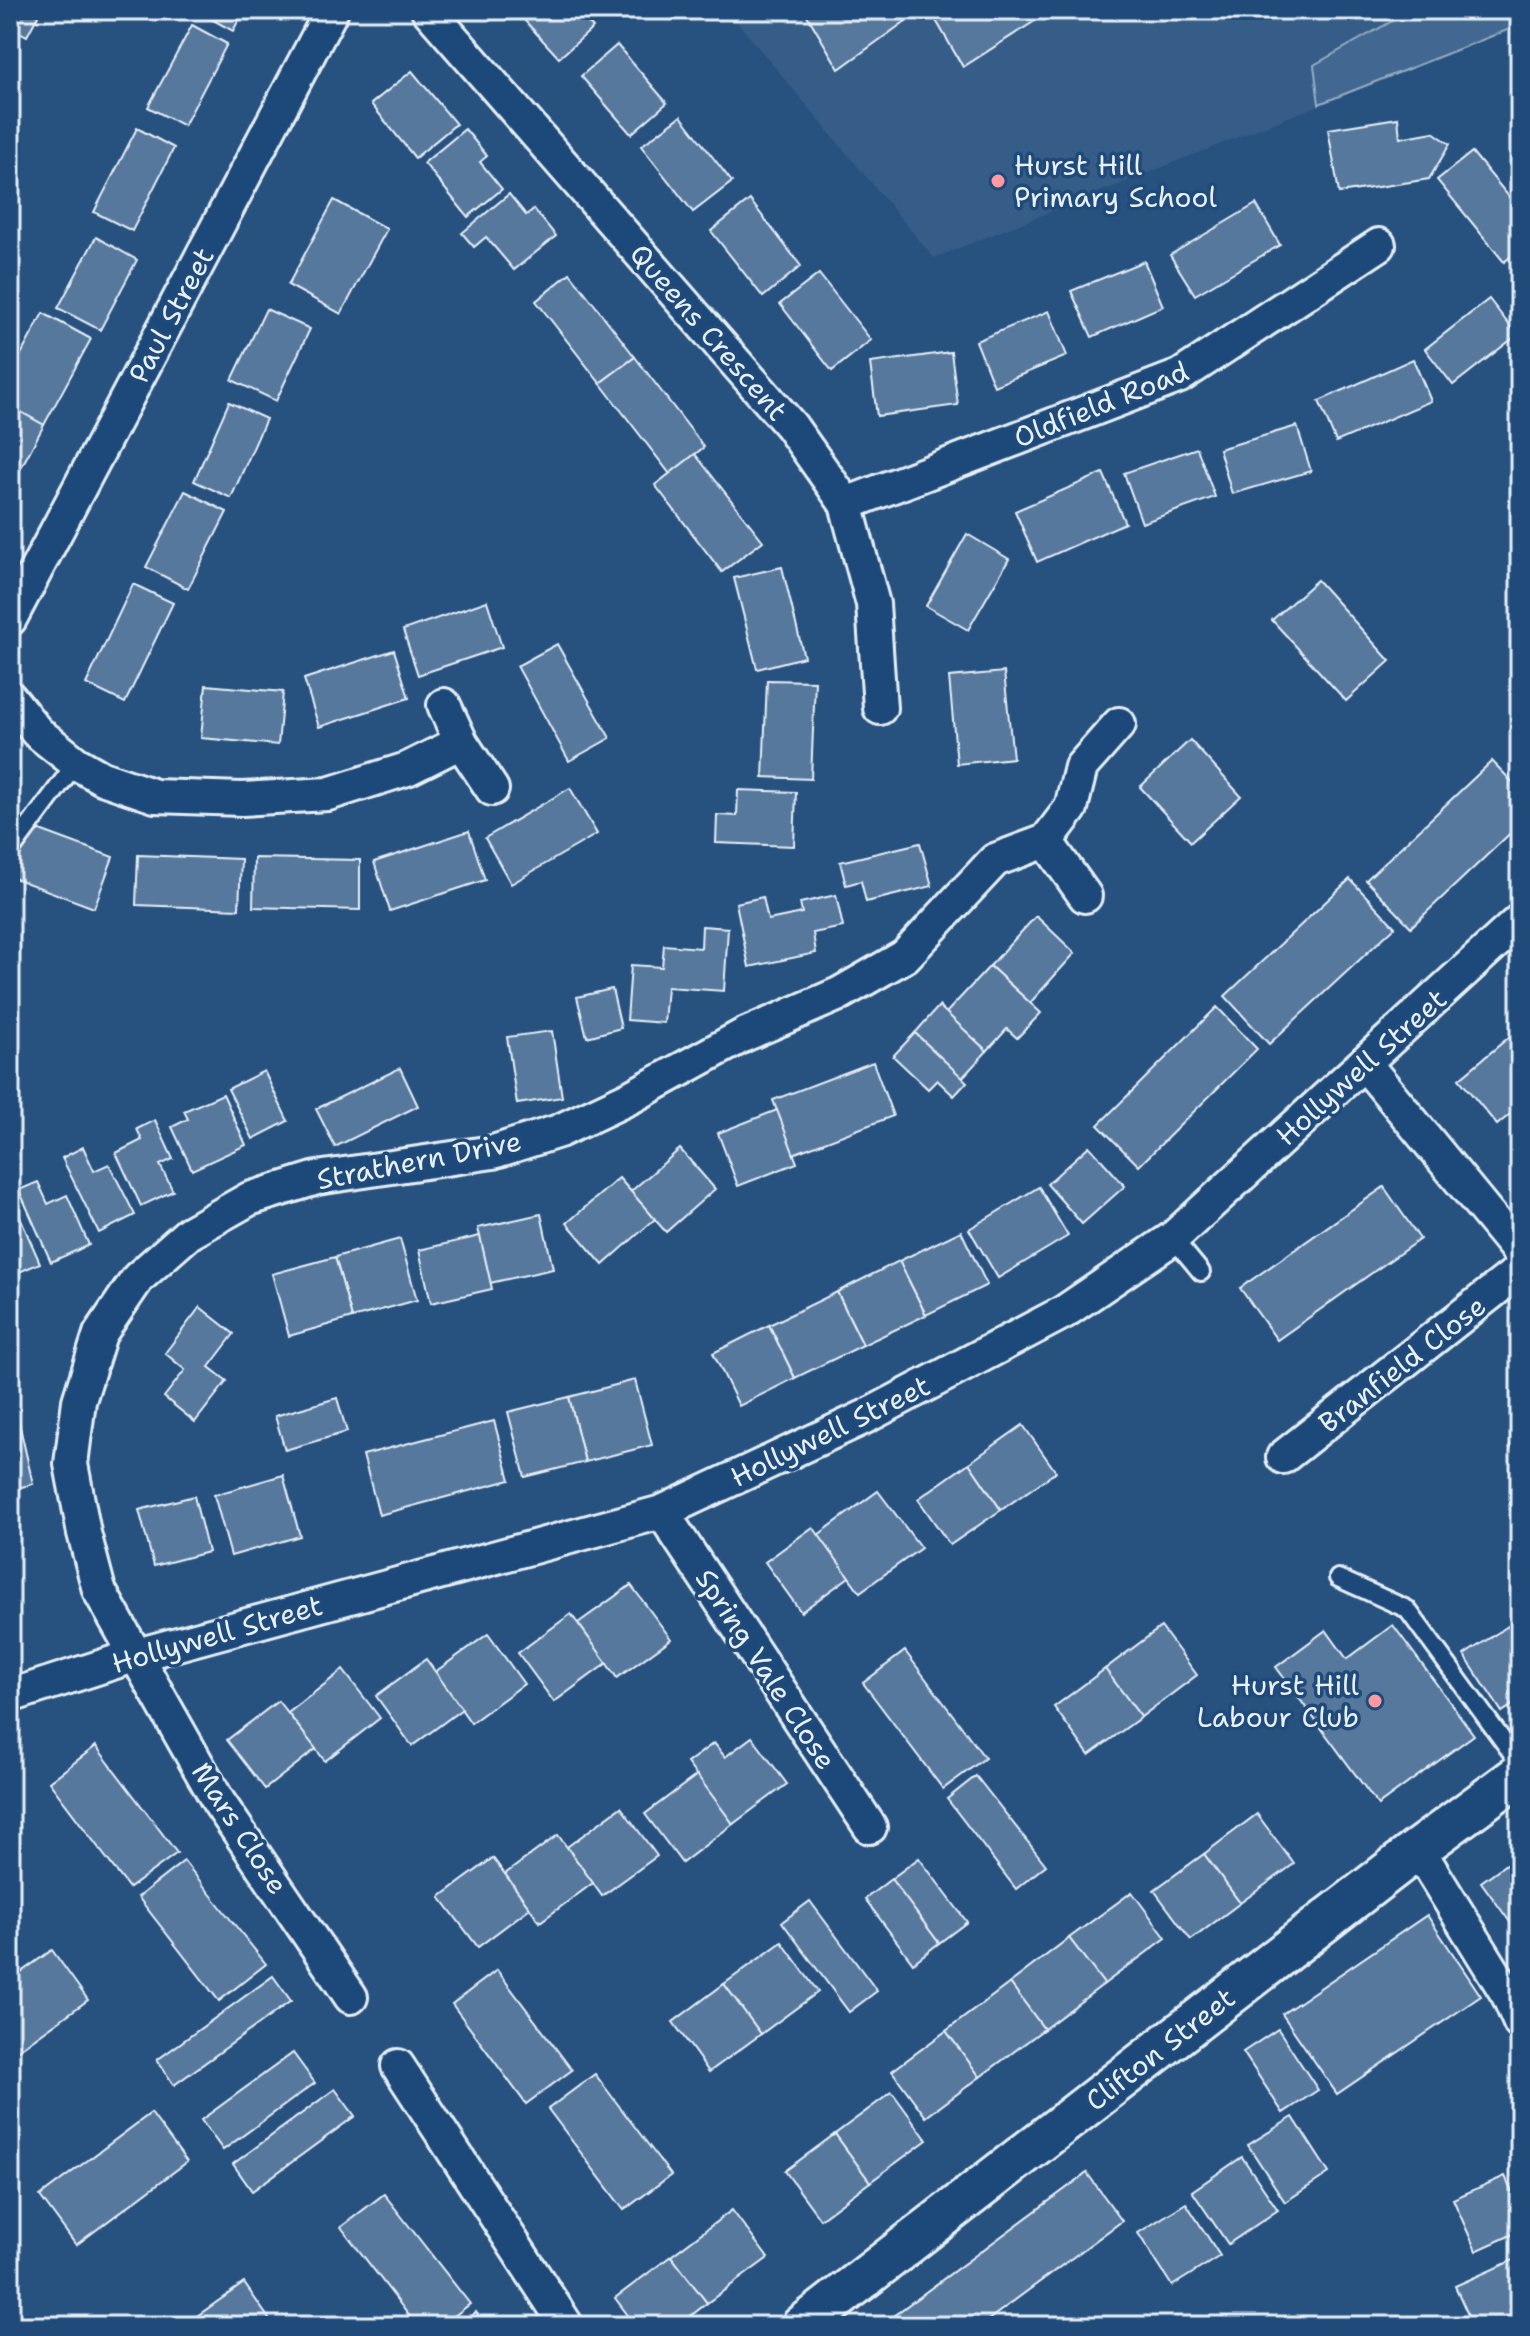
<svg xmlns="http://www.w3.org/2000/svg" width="1530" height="2336" font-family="'Shantell Sans',sans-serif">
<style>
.built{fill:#355d88}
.green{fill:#436891;stroke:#96acc4;stroke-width:2}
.building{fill:#57789d;stroke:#e8f1f8;stroke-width:2}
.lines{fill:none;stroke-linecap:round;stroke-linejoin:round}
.service-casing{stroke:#e8f1f8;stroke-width:22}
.minor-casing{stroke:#e8f1f8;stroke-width:38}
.tertiary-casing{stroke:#e8f1f8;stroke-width:46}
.service{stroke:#1f4a7a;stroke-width:16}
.minor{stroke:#1f4a7a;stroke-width:32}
.tertiary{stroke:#1f4a7a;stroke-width:40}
.poi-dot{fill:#ff9aa2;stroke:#1f4a7a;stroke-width:3}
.labels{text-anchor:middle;stroke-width:7;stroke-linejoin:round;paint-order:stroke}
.poi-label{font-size:28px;fill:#e8f1f8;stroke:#1f4a7a;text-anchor:start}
.street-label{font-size:28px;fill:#e8f1f8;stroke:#1f4a7a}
</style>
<rect width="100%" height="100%" fill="#27517f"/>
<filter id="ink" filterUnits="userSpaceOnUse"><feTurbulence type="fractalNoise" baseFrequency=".0125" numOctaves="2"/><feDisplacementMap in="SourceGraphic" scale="16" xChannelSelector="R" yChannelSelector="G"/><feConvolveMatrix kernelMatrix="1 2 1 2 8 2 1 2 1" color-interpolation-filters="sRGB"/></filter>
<g filter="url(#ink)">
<!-- built -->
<polygon class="built" points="727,10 1508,10 1520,25 934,258"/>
<!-- green -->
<polygon class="green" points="1412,10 1520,10 1520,25 1319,104 1314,65"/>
<!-- building -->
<g class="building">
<polygon points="10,10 41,10 27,36 10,28"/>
<polygon points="195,10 244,10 233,31"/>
<polygon points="515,10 576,10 593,28 559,58"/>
<polygon points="804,10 921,10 839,69"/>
<polygon points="930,10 1052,10 963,67"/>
<polygon points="192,25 227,44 184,126 148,107"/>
<polygon points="617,45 667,103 631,134 581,76"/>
<polygon points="412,71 456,124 415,158 371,104"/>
<polygon points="681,116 732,182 693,212 641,146"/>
<polygon points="1398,118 1400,138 1433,132 1450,144 1429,179 1339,193 1328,129"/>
<polygon points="137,128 174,148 132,231 94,212"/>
<polygon points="465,129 487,156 480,162 502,189 468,217 424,163"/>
<polygon points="1472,152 1520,210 1520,249 1504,262 1437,180"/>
<polygon points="509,194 526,215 534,209 556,236 514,270 486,237 474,247 462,233"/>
<polygon points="334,200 387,229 341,314 288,285"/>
<polygon points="750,200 801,266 763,297 711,231"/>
<polygon points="1256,204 1280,245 1195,295 1170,255"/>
<polygon points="96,237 137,260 100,330 58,308"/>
<polygon points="1144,261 1163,306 1092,337 1071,291"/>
<polygon points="570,273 635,357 600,383 536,301"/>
<polygon points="819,274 871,340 832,371 780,304"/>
<polygon points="1489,299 1517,335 1453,385 1425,349"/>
<polygon points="266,309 310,329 276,401 232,380"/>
<polygon points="1049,311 1067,356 994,386 976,341"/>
<polygon points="43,313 91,339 44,425 10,406 10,375"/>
<polygon points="951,352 958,405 877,416 870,363"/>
<polygon points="635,357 704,447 670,474 600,383"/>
<polygon points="1413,359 1431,401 1336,442 1319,401"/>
<polygon points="229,402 266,419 231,498 194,481"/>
<polygon points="10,406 44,425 10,488"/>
<polygon points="1297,426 1311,471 1232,494 1219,449"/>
<polygon points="1197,448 1215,497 1142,523 1124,473"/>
<polygon points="695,454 763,541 722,572 655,485"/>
<polygon points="1103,473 1125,523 1037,562 1015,511"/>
<polygon points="185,491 227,512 188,589 146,567"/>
<polygon points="967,534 1009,559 968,630 926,606"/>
<polygon points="782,567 804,657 757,669 734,578"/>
<polygon points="1317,580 1390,661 1346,701 1272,620"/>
<polygon points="133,584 173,603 125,703 86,684"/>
<polygon points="487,601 502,647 418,675 403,630"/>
<polygon points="557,644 610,738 569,761 517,666"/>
<polygon points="394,650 409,698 319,727 304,679"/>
<polygon points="1004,672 1013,758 957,764 949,677"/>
<polygon points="767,680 815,681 811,779 763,777"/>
<polygon points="206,685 283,692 278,745 201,738"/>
<polygon points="1190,740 1241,796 1191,842 1140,787"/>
<polygon points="1492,761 1520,790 1520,824 1411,927 1366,880"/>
<polygon points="570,788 597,834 511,884 485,838"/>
<polygon points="738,790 796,792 794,846 716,843 717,815 737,816"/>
<polygon points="29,826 113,857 94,908 11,877"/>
<polygon points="469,831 485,880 390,911 374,862"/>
<polygon points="920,843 932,886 866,902 861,881 846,885 840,862"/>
<polygon points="138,855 241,859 239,909 136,905"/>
<polygon points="254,858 360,860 360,910 253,907"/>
<polygon points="1350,879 1395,927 1269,1044 1225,996"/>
<polygon points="836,895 843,927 813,933 816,953 749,967 736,903 763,897 768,920 802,913 800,903"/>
<polygon points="1036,916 1075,953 1030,1003 990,966"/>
<polygon points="702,926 728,928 724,991 667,987 664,1023 627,1020 631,965 662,967 664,945 701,948"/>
<polygon points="990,966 1041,1013 1017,1038 1007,1029 987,1051 946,1013"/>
<polygon points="612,989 621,1028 587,1037 577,997"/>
<polygon points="939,1006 987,1051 962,1078 915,1033"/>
<polygon points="1217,1007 1257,1049 1139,1166 1098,1125"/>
<polygon points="1520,1028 1520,1106 1497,1125 1459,1079"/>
<polygon points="552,1031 562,1097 517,1104 507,1037"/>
<polygon points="915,1033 967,1082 954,1096 937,1080 928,1089 893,1056"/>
<polygon points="873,1062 893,1116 793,1154 773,1100"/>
<polygon points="400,1068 418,1106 335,1147 316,1109"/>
<polygon points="264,1071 288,1121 253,1139 228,1089"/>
<polygon points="223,1094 246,1145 192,1170 172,1127 188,1119 184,1111"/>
<polygon points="777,1110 797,1163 738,1186 718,1133"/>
<polygon points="155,1120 173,1159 160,1165 173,1191 141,1206 116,1153 142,1140 137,1129"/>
<polygon points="1089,1146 1125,1186 1082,1224 1047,1184"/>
<polygon points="83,1147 94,1171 109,1164 135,1215 99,1233 62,1158"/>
<polygon points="680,1149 715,1189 666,1232 630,1192"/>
<polygon points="619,1178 655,1219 603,1265 567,1223"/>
<polygon points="38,1182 48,1204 67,1195 89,1245 51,1262 19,1190"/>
<polygon points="1039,1187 1068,1236 998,1278 969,1229"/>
<polygon points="1384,1187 1420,1239 1277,1340 1240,1288"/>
<polygon points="11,1197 40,1263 10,1276 10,1198"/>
<polygon points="541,1214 553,1269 490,1283 478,1228"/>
<polygon points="961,1231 987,1285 926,1315 899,1261"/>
<polygon points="480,1236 492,1289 431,1303 419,1250"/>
<polygon points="400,1239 417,1300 352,1318 335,1257"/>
<polygon points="335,1257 352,1318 289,1336 272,1274"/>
<polygon points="899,1261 926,1315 863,1345 837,1292"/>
<polygon points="837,1292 863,1345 795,1378 769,1325"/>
<polygon points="200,1307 234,1334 209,1367 227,1381 195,1422 164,1397 185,1370 165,1353"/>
<polygon points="769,1325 795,1378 739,1406 713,1353"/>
<polygon points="635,1380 652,1445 585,1462 569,1397"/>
<polygon points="569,1397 585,1462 525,1477 508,1412"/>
<polygon points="337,1398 347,1432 285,1450 275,1416"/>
<polygon points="15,1405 33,1484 10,1490 10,1406"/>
<polygon points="494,1421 510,1480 379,1515 363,1455"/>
<polygon points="1023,1425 1056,1472 1001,1510 969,1463"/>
<polygon points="1520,1438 1520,1460 1510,1445"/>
<polygon points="969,1463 1001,1510 950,1545 918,1499"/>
<polygon points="283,1475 300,1536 231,1556 214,1495"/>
<polygon points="878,1491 921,1548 860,1592 818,1535"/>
<polygon points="194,1496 208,1552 154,1566 139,1510"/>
<polygon points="813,1527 849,1577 801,1612 765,1562"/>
<polygon points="631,1585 671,1639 617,1678 578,1623"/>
<polygon points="571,1614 607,1663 554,1702 518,1653"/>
<polygon points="1520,1618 1520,1700 1502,1712 1464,1655"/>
<polygon points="1393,1625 1474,1735 1378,1805 1276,1667 1326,1630 1347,1659"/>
<polygon points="1161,1627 1197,1675 1141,1717 1105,1669"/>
<polygon points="488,1634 524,1684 471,1723 435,1672"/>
<polygon points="905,1651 985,1758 943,1789 863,1683"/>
<polygon points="426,1659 462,1709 412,1746 376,1696"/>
<polygon points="1105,1669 1141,1717 1089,1755 1054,1707"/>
<polygon points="343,1670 380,1718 325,1761 288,1713"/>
<polygon points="278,1701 316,1749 265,1789 227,1740"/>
<polygon points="752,1737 787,1784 733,1824 687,1763 714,1743 725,1757"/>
<polygon points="96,1746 177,1853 129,1888 49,1782"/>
<polygon points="697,1775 733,1824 682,1863 645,1814"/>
<polygon points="976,1776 1046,1865 1016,1889 947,1799"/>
<polygon points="621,1807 657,1856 602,1896 567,1847"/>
<polygon points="1257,1814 1294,1864 1240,1903 1204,1854"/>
<polygon points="558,1835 593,1883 540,1922 505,1874"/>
<polygon points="1204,1854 1240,1903 1191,1940 1154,1890"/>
<polygon points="1520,1854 1520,1932 1518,1933 1481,1882"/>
<polygon points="493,1858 530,1908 478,1947 440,1897"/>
<polygon points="919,1858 967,1922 939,1943 891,1879"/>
<polygon points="184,1861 266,1964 219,2001 138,1897"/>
<polygon points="891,1879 939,1943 913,1963 865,1899"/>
<polygon points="1132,1892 1166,1938 1104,1984 1069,1938"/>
<polygon points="810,1901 877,1991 849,2012 782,1922"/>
<polygon points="1427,1915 1481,1996 1337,2094 1282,2014"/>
<polygon points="1069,1938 1104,1984 1044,2029 1010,1983"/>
<polygon points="782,1942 818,1992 761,2034 724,1984"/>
<polygon points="52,1950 88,2000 10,2056 10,1980"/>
<polygon points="497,1970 572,2070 526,2104 452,2004"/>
<polygon points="273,1976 291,2001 174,2085 157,2060"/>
<polygon points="1010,1983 1044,2029 980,2077 946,2031"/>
<polygon points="724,1984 761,2034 709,2072 673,2022"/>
<polygon points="1278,2029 1318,2090 1283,2113 1243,2052"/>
<polygon points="946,2031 980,2077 926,2117 892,2071"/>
<polygon points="293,2053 315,2083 223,2150 201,2120"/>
<polygon points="595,2074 671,2175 624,2210 548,2109"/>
<polygon points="335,2089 355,2116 252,2191 233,2164"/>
<polygon points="892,2092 927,2140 870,2182 835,2134"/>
<polygon points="151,2113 187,2162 76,2245 40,2196"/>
<polygon points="1293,2117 1329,2173 1285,2202 1248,2145"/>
<polygon points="835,2134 870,2182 820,2219 785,2171"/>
<polygon points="1242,2157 1278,2210 1228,2244 1192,2191"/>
<polygon points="1087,2173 1122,2221 980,2326 888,2326 885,2322"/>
<polygon points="1505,2176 1520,2209 1520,2231 1476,2251 1453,2199"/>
<polygon points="384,2194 470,2304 441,2326 417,2326 341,2227"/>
<polygon points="1186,2203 1220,2256 1172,2286 1138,2233"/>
<polygon points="732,2210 768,2258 707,2303 671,2256"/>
<polygon points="671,2256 707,2303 678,2326 636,2326 615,2298"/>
<polygon points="1520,2257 1520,2326 1473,2326 1455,2286"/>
<polygon points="244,2283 274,2326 204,2326 197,2316"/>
<polygon points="476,2312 486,2326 458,2326"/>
</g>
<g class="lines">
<!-- service casing -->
<g class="service-casing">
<g id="service">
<polyline points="10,852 76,763"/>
<polyline points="1173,1238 1201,1272"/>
<polyline points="1338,1578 1407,1609 1520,1764"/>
</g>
</g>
<!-- minor casing -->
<g class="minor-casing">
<g id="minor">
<polyline points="428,10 791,426 846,504 873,604 880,708"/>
<polyline points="846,504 1180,376 1379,245"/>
<polyline points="10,619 332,10"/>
<polyline points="10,698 37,732 76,763 102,778 155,796 242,799 328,794 407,769 461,742"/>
<polyline points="444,705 461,742 492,789"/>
<polyline points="1046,841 1085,896"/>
<polyline points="1365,1064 1520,1253"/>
<polyline points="1283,1457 1520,1270"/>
<polyline points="662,1512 870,1827"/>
<polyline points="10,1696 137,1655 662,1512 867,1416 1064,1312 1173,1238 1520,920"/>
<polyline points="1418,1849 1508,1995 1520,2023"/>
<polyline points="351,1997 218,1801 99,1590 84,1533 71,1464 79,1401 100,1334 138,1278 189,1233 249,1199 317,1178 493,1152 559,1131 631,1097 744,1035 839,994 905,956 995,860 1046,841 1071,808 1081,767 1119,724"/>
<polyline points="398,2066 567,2326"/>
</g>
</g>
<!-- tertiary casing -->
<g class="tertiary-casing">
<polyline id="tertiary" points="802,2326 1418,1849 1520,1774"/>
</g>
<!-- service -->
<use href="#service" class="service"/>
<!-- minor -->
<use href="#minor" class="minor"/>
<!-- tertiary -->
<use href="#tertiary" class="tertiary"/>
</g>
</g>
<!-- markers -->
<g class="poi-dot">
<circle cx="998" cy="181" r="8"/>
<circle cx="1375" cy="1701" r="8"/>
</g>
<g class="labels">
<!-- poi labels -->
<g class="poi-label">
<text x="1014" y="175">Hurst Hill<tspan x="1014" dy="32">Primary School</tspan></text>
<text x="1359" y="1695" text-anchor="end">Hurst Hill<tspan x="1359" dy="32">Labour Club</tspan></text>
</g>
<!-- street labels -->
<g class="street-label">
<text transform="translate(171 315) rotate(-62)" y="10">Paul Street</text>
<text transform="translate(709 332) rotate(49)" y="10">Queens Crescent</text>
<text transform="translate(1101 404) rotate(-22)" y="10">Oldfield Road</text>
<text transform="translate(1361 1067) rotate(-42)" y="10">Hollywell Street</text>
<text transform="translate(419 1160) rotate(-11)" y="10">Strathern Drive</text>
<text transform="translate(1402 1364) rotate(-38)" y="10">Branfield Close</text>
<text transform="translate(830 1431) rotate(-26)" y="10">Hollywell Street</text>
<text transform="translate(217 1634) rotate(-16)" y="10">Hollywell Street</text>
<text transform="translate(766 1669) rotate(57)" y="10">Spring Vale Close</text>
<text transform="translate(240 1828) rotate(57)" y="10">Mars Close</text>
<text transform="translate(1160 2049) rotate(-38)" y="10">Clifton Street</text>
</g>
</g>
<!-- margin -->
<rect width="1530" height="2336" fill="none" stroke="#1f4a7a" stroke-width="40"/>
<rect x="20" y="20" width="1490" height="2296" fill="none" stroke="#e8f1f8" stroke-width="3" filter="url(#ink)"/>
</svg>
